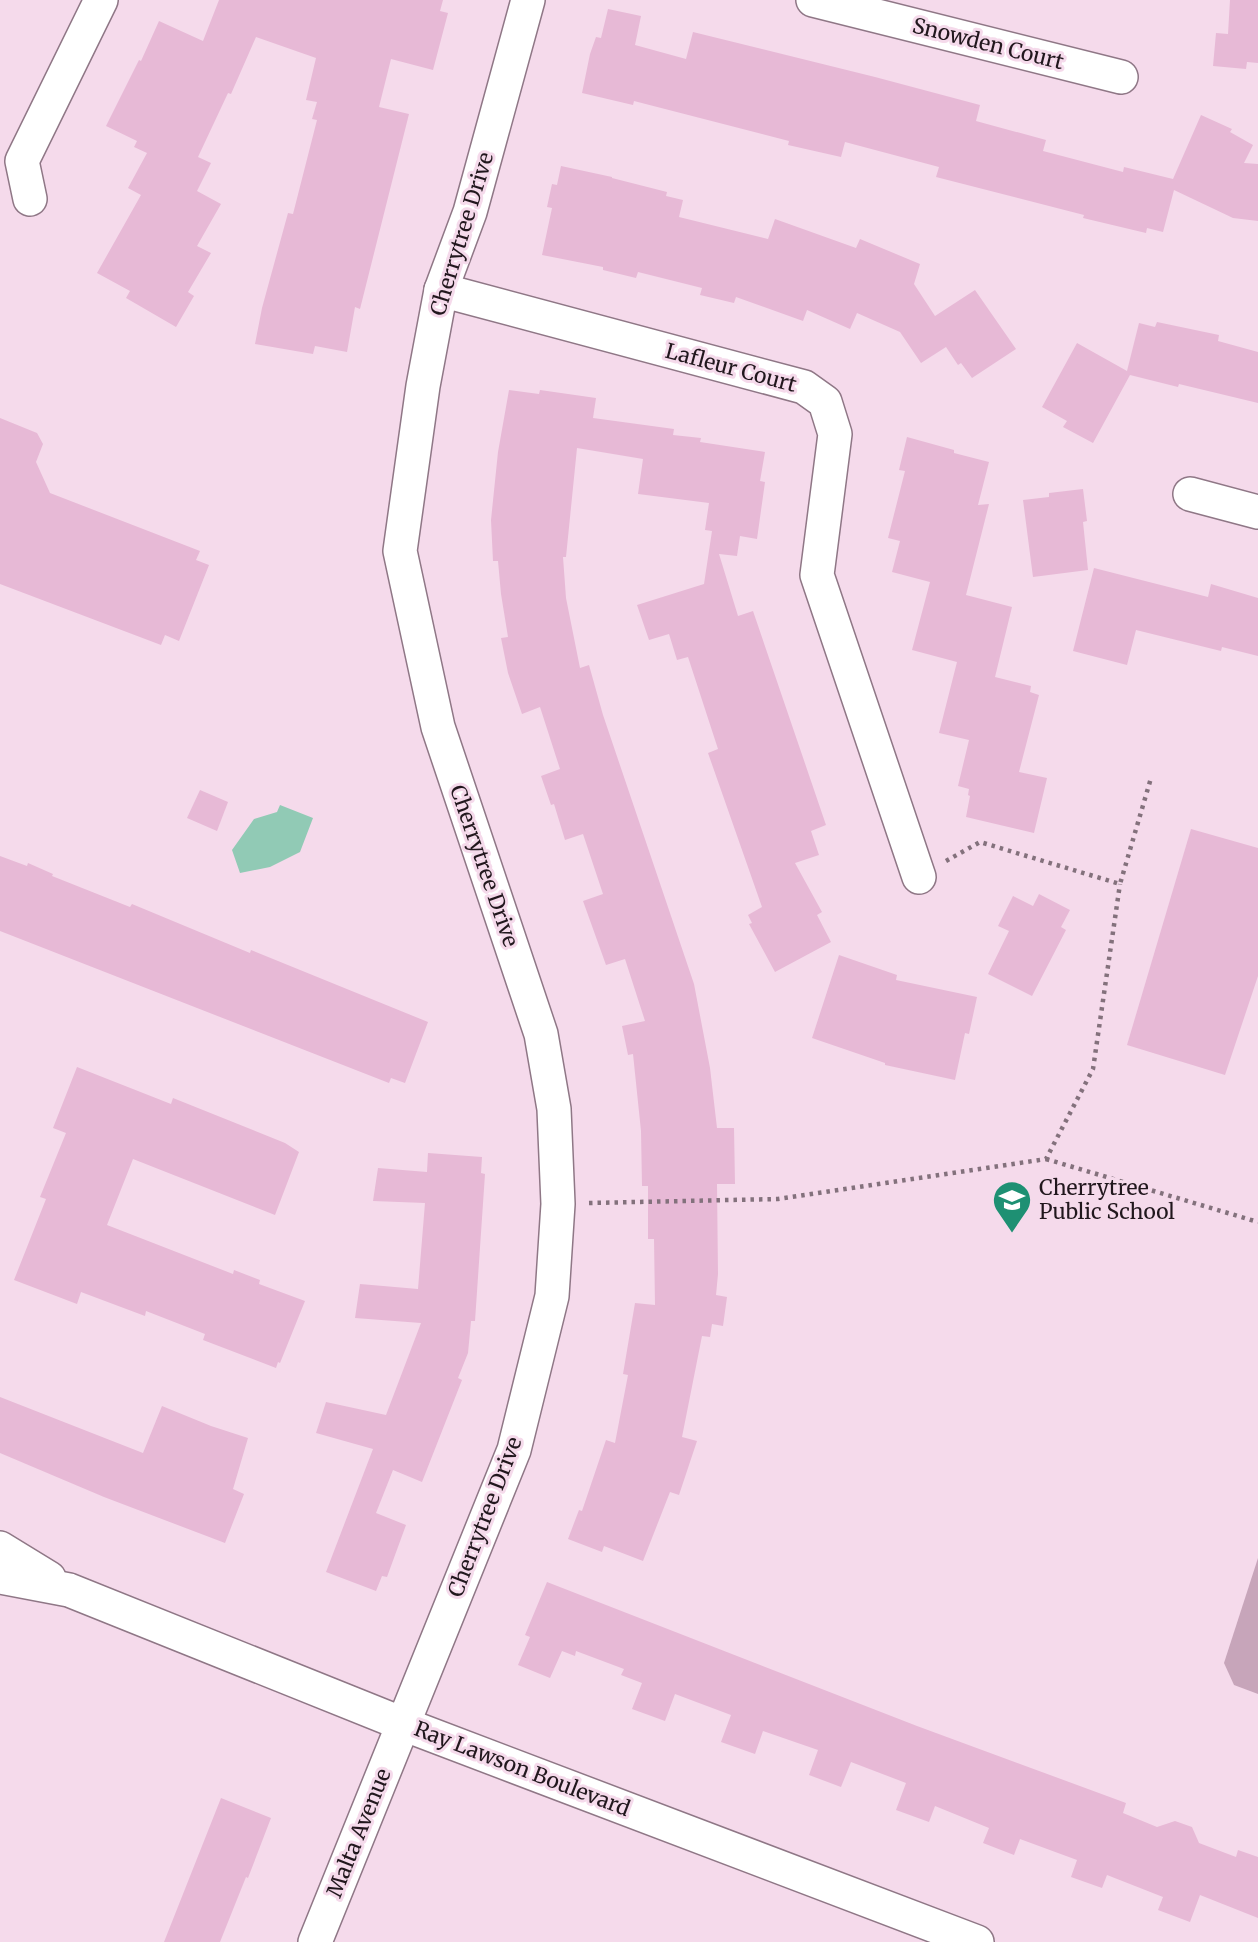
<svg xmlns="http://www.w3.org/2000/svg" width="1258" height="1942" font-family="Merriweather,serif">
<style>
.green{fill:#c7a5ba}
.water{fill:#91cab5}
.building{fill:#e7b9d6}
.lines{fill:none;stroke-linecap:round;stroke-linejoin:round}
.minor-casing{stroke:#8f7786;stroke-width:36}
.path{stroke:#83717c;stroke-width:4.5;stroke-dasharray:3.5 5;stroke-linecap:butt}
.minor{stroke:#fff;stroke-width:33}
.labels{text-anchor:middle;stroke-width:6;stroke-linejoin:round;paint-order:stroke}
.street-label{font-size:21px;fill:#21171d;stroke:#f5daeb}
.poi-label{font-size:21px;fill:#21171d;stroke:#f5daeb;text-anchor:start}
</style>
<rect width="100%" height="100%" fill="#f5daeb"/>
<!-- green -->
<polygon class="green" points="1258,1558 1258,1694 1234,1685 1224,1663"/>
<!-- water -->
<polygon class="water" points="280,805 313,818 300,852 270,867 240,873 232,850 254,819 277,812"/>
<!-- building -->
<g class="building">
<polygon points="219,0 443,0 440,11 448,13 433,70 391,59 379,107 409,114 360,309 355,307 347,352 315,346 313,354 255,344 262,308 288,213 293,214 317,120 312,119 317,102 306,100 316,58 256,37 231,94 228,93 198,157 211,163 197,191 221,204 197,246 211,253 188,292 194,296 176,327 126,298 130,291 97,273 141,195 128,188 147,153 134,147 137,141 106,126 139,60 141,61 159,21 203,41"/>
<polygon points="1230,0 1258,0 1258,63 1247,62 1246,69 1213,66 1216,33 1228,34"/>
<polygon points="608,9 641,16 635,45 686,59 693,32 875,77 980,105 976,121 1046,140 1043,151 1123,172 1124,167 1173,179 1201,115 1232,129 1230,132 1253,145 1244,163 1258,164 1258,221 1233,218 1174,190 1163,232 1147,228 1146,233 1083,218 1084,215 936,177 939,167 845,142 841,157 788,145 789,141 634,101 633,105 582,93 590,54 596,37 601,38"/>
<polygon points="561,166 612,177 612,178 667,192 666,196 683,200 679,217 768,239 775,219 856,248 860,239 920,264 914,284 935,316 975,290 1016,349 972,378 961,363 958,365 946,347 921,363 900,332 857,313 850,329 807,310 803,321 736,297 734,303 700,295 702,288 638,272 636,278 603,270 603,267 542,255 552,208 547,207 552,184 557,185"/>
<polygon points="1157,322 1219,335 1218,341 1258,352 1258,403 1179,384 1178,387 1130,375 1093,443 1063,427 1067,421 1042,407 1077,343 1127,371 1139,323 1155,327"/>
<polygon points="509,390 539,394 540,390 596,398 593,418 674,429 673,435 701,438 700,442 765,452 760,481 765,482 757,539 740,536 737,556 719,554 738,616 753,611 826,825 811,831 819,855 795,863 822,912 817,915 831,942 775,972 749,924 752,923 748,915 762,907 708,753 718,749 688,657 677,660 669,634 649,640 637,605 704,584 712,531 705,530 709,503 638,494 643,459 577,448 566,557 563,557 566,598 580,668 589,665 603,715 694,984 710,1068 717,1128 734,1128 735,1184 717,1184 718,1274 716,1295 727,1297 723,1326 712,1324 710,1337 702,1336 682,1437 697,1441 679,1495 670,1492 643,1561 604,1546 602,1552 568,1539 579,1510 582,1511 606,1440 615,1443 628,1375 623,1374 635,1303 655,1305 654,1239 648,1239 648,1186 642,1186 641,1131 633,1054 628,1055 622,1026 645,1021 625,959 606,965 583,901 603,894 583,834 565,840 554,804 551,805 541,776 560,769 540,707 522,714 508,673 501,638 508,637 501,594 498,561 493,561 491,520 498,452"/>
<polygon points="0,418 37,433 43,444 36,462 50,493 200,551 196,560 209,565 179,641 165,635 161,645 0,584"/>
<polygon points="907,437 954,450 954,453 989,462 978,505 989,504 966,595 1012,607 995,677 1031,686 1030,692 1039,695 1019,772 1047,778 1034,833 966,817 970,796 968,795 969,789 958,786 969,740 939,733 957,662 912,650 930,582 892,572 900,541 888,538 905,471 899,470"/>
<polygon points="1083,489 1087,521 1083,522 1088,570 1033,577 1023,500 1049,497 1049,493"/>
<polygon points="1094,568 1208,597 1211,584 1258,598 1258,656 1222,647 1221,651 1136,630 1127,665 1073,651"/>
<polygon points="200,790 228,802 217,831 187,818"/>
<polygon points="1191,829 1258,848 1258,976 1225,1075 1127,1045"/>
<polygon points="0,856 27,866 28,863 53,874 52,876 130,907 132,904 250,953 251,950 428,1022 405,1083 391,1078 389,1083 0,931"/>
<polygon points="1039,894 1070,910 1061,927 1066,930 1032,996 988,974 1009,931 998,926 1013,896 1033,906"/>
<polygon points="839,955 897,975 896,980 977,997 969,1034 965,1033 955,1080 885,1065 885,1063 812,1038"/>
<polygon points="77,1067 171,1104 173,1098 285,1143 299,1152 275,1215 133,1159 107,1225 233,1274 234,1270 260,1280 259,1284 305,1301 280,1363 278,1362 276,1368 203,1340 205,1334 146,1311 145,1316 81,1292 77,1304 14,1280 46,1199 40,1197 66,1133 53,1128"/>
<polygon points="428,1153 482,1157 481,1173 485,1174 475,1321 471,1321 468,1353 458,1378 462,1380 422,1482 393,1470 376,1513 406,1525 387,1577 382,1576 376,1591 326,1572 373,1449 316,1433 326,1402 386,1415 421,1323 355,1318 360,1284 418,1289 425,1203 373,1201 378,1168 427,1172"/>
<polygon points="0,1397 143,1453 162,1406 211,1426 248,1438 233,1489 244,1494 225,1543 104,1497 0,1453"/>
<polygon points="547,1582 917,1726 1126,1803 1123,1813 1157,1827 1175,1821 1192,1827 1199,1843 1236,1857 1238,1850 1258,1857 1258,1918 1200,1895 1190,1922 1158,1910 1163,1897 1107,1875 1102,1888 1071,1877 1077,1860 1020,1839 1014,1855 983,1843 989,1828 935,1806 929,1822 896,1810 906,1783 851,1762 841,1787 809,1775 818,1750 763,1731 755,1754 721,1742 731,1715 675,1694 665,1721 632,1709 642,1683 621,1675 624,1669 576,1651 575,1656 562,1651 550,1678 518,1665 530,1637 525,1635"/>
<polygon points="221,1798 271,1818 248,1878 246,1877 220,1942 164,1942"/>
</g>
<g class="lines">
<!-- minor casing -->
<g class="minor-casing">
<g id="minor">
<polyline points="813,0 1121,77"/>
<polyline points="30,199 22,161 101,0"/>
<polyline points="441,290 804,387 825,402 835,434 817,575 919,877"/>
<polyline points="1190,494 1258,512"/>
<polyline points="0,1548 49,1578"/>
<polyline points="0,1577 69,1590 403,1724 977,1942"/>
<polyline points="315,1942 514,1450 552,1296 558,1204 554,1109 541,1034 438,727 400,551 423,386 441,290 470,212 528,0"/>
</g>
</g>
<!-- path -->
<g class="path">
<polyline points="946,861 980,842 1120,884 1151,778"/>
<polyline points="1046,1159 1258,1222"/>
<polyline points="589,1203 778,1199 1046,1159 1093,1069 1120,884"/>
</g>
<!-- minor -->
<use href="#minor" class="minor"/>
</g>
<!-- icons -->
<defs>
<g id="school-pin" transform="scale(2.0125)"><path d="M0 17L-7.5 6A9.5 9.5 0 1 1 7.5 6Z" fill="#1e9073" stroke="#f5daeb"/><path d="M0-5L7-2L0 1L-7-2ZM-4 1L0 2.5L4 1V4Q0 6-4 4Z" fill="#fff"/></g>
</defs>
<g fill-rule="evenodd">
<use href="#school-pin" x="1012" y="1200"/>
</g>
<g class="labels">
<!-- street labels -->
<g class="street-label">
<text transform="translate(988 44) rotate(14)" y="7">Snowden Court</text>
<text transform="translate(462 234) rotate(-73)" y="7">Cherrytree Drive</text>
<text transform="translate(731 368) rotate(15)" y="7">Lafleur Court</text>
<text transform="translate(484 866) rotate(71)" y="7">Cherrytree Drive</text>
<text transform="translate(485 1517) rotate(-69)" y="7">Cherrytree Drive</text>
<text transform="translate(522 1769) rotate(21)" y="7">Ray Lawson Boulevard</text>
<text transform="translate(359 1833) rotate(-68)" y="7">Malta Avenue</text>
</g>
<!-- poi labels -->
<g class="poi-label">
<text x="1039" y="1195">Cherrytree<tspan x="1039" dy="24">Public School</tspan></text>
</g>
</g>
</svg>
